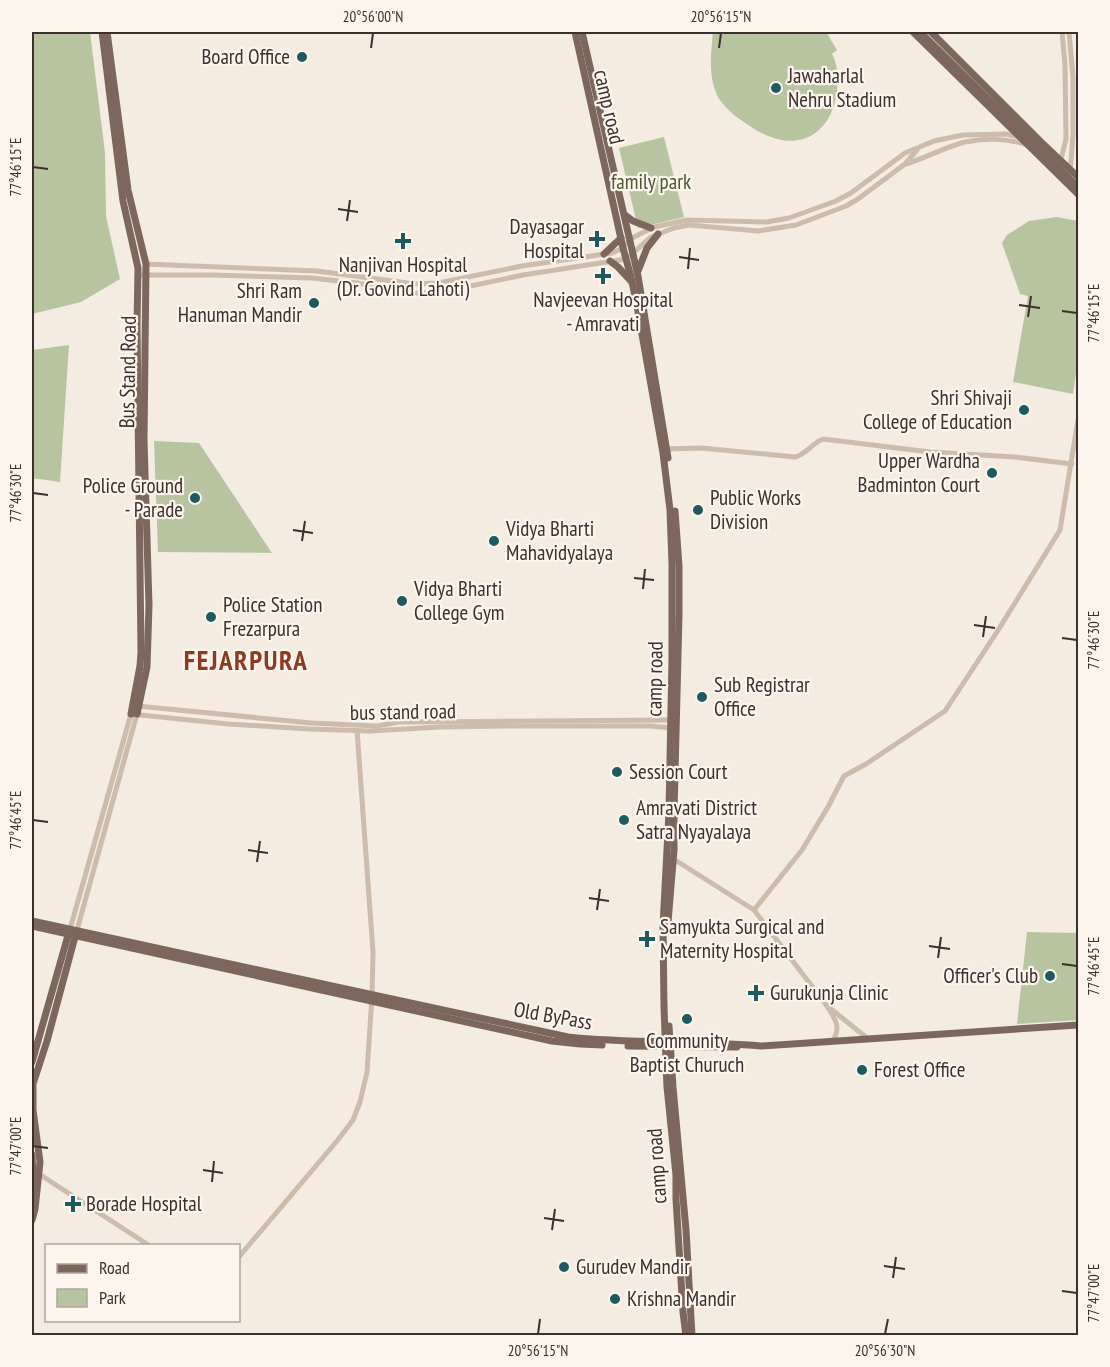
<svg xmlns="http://www.w3.org/2000/svg" width="1110" height="1367" font-family="'PT Sans Narrow',sans-serif">
<style>
.green{fill:#b8c4a0}
.lines{fill:none;stroke-linecap:round;stroke-linejoin:round}
.tertiary{stroke:#cdbbac;stroke-width:5}
.primary{stroke:#7d675c;stroke-width:7}
.primary-bridge{stroke:#7d675c;stroke-width:7}
.ticks{fill:none;stroke:#3b302b;stroke-width:2}
.poi-dot{fill:#1f5a5e;stroke:#fbf5ee;stroke-width:2}
.labels{text-anchor:middle;stroke-width:4.5;stroke-linejoin:round;paint-order:stroke}
.poi-label{font-size:21px;fill:#3b302b;stroke:#fbf5ee;text-anchor:start}
.street-label{font-size:21px;fill:#3b302b;stroke:#fbf5ee}
.park-label{font-size:21px;fill:#4a5a2e;stroke:#fbf5ee}
.district-label{font-size:27px;font-weight:bold;letter-spacing:1.5px;fill:#8c3b22;stroke:#fbf5ee}
.neatline{fill:none;stroke:#3b302b;stroke-width:2}
.ticks-label{font-size:15px;text-anchor:middle;fill:#3b302b}
</style>
<rect width="100%" height="100%" fill="#f4ebe1"/>
<!-- green -->
<g class="green">
<polygon points="32,32 90,32 105,153 106,216 120,279 81,302 32,314"/>
<path d="M713 32H826L837 50 832 54C838 65 838 78 837 90 834 125 808 151 771 137 762 134 754 129 747 124 736 117 723 107 717 95 708 75 711 54 713 32Z"/>
<polygon points="664,137 684,217 638,228 619,148"/>
<polygon points="1057,217 1078,221 1078,359 1073,394 1013,382 1028,296 1020,294 1002,243 1007,235 1029,221"/>
<polygon points="69,345 60,482 32,478 32,350"/>
<polygon points="154,441 199,443 272,553 158,552"/>
<polygon points="1027,932 1078,933 1078,1020 1017,1024"/>
</g>
<g class="lines">
<!-- tertiary -->
<g class="tertiary">
<polyline points="1069,32 1073,77 1073,135 1070,173"/>
<polyline points="1060,163 1066,139 1065,65 1062,32"/>
<path d="M906 164C926 158 945 147 965 142 984 138 1008 138 1027 145"/>
<polyline points="145,264 317,271 415,284 438,283 522,266 612,253 623,248 630,239 654,227 687,220 767,222 789,218 836,201 851,193 905,153 934,141 963,135 1006,134 1019,137"/>
<polyline points="139,275 211,275 312,278 357,283 413,293 428,293 442,292 523,275 626,259 651,237 674,228 689,225 758,231 796,225 846,206 858,199 905,164 917,150"/>
<path d="M667 449 701 448 795 457C807 454 812 443 823 439L930 452 1015 457 1072 464"/>
<polyline points="137,706 311,723 377,726 399,722 672,720"/>
<polyline points="672,858 754,910 802,850 828,807 844,776 866,764 945,711 997,632 1060,530 1078,420"/>
<path d="M754 910 827 1006C835 1018 842 1029 832 1041"/>
<polyline points="70,929 131,714 228,724 309,729 370,731 440,727 514,726 650,726 673,728"/>
<polyline points="77,930 137,714"/>
<polyline points="831,1009 867,1038"/>
<polyline points="39,1174 150,1246"/>
<polyline points="238,1258 337,1141 353,1120 360,1102 367,1072 372,996 373,952 357,730"/>
</g>
<!-- primary -->
<g class="primary">
<polyline points="102,32 123,201 138,268 137,326 141,652 140,666 131,714"/>
<polyline points="107,32 128,190 146,264 144,440 149,605 147,667 137,714"/>
<polyline points="575,32 623,248 631,277 637,306 663,453 670,510 672,564 672,659 669,812 663,926 664,1007 667,1087 676,1175 676,1199 683,1312 686,1336"/>
<polyline points="582,32 638,276 668,458"/>
<polyline points="920,32 1078,187"/>
<polyline points="931,32 1041,142 1078,177"/>
<polyline points="625,215 633,221 651,228"/>
<polyline points="604,254 621,238"/>
<polyline points="610,261 618,267 631,281"/>
<polyline points="638,271 647,248 658,234"/>
<path d="M32 921 568 1037C632 1044 696 1040 761 1046L1078 1025"/>
<polyline points="668,922 674,850 674,812 679,615 679,566 675,511"/>
<polyline points="32,926 552,1041 580,1044 602,1045"/>
<polyline points="669,1026 673,1087 686,1230 692,1336"/>
<polyline points="628,1046 737,1047"/>
<polyline points="32,1062 69,932"/>
<polyline points="32,1155 33,1175 32,1198"/>
<polyline points="32,1220 35,1209 40,1162 33,1110 33,1084 47,1041 76,933"/>
</g>
<!-- primary-bridge -->
<polyline class="primary-bridge" points="913,32 1078,194"/>
</g>
<!-- ticks -->
<path class="ticks" d="M371 48 373 33M719 48 721 33M33 167 48 169M338 209 358 212M347 221 350 200M679 257 699 260M688 269 690 248M1019 305 1040 308M1062 311 1077 313M1028 317 1031 296M33 493 48 495M293 530 313 533M302 541 305 521M634 578 654 580M643 589 645 569M974 625 995 628M983 637 986 616M1062 638 1077 640M33 820 48 822M248 850 268 853M257 862 260 841M589 898 609 901M597 910 600 889M929 946 950 949M938 958 941 937M1062 964 1077 966M33 1146 48 1148M203 1170 223 1173M212 1182 214 1161M544 1218 564 1221M552 1230 555 1209M884 1266 905 1269M893 1278 896 1257M1062 1291 1077 1293M538 1334 540 1319M885 1334 888 1319"/>
<!-- markers -->
<g class="poi-dot">
<circle cx="302" cy="57" r="6"/>
<circle cx="776" cy="88" r="6"/>
<path d="M594 230h6v6h6v6h-6v6h-6v-6h-6v-6h6z"/>
<path d="M400 232h6v6h6v6h-6v6h-6v-6h-6v-6h6z"/>
<path d="M600 267h6v6h6v6h-6v6h-6v-6h-6v-6h6z"/>
<circle cx="314" cy="303" r="6"/>
<circle cx="1024" cy="410" r="6"/>
<circle cx="992" cy="473" r="6"/>
<circle cx="195" cy="498" r="6"/>
<circle cx="698" cy="510" r="6"/>
<circle cx="494" cy="541" r="6"/>
<circle cx="402" cy="601" r="6"/>
<circle cx="211" cy="617" r="6"/>
<circle cx="702" cy="697" r="6"/>
<circle cx="617" cy="772" r="6"/>
<circle cx="624" cy="820" r="6"/>
<path d="M644 930h6v6h6v6h-6v6h-6v-6h-6v-6h6z"/>
<circle cx="1050" cy="976" r="6"/>
<path d="M753 984h6v6h6v6h-6v6h-6v-6h-6v-6h6z"/>
<circle cx="687" cy="1019" r="6"/>
<circle cx="862" cy="1070" r="6"/>
<path d="M70 1195h6v6h6v6h-6v6h-6v-6h-6v-6h6z"/>
<circle cx="564" cy="1267" r="6"/>
<circle cx="615" cy="1299" r="6"/>
</g>
<g class="labels">
<!-- poi labels -->
<g class="poi-label">
<text x="290" y="64" text-anchor="end">Board Office</text>
<text x="788" y="83">Jawaharlal<tspan x="788" dy="24">Nehru Stadium</tspan></text>
<text x="584" y="234" text-anchor="end">Dayasagar<tspan x="584" dy="24">Hospital</tspan></text>
<text x="403" y="272" text-anchor="middle">Nanjivan Hospital<tspan x="403" dy="24">(Dr. Govind Lahoti)</tspan></text>
<text x="302" y="298" text-anchor="end">Shri Ram<tspan x="302" dy="24">Hanuman Mandir</tspan></text>
<text x="603" y="307" text-anchor="middle">Navjeevan Hospital<tspan x="603" dy="24">- Amravati</tspan></text>
<text x="1012" y="405" text-anchor="end">Shri Shivaji<tspan x="1012" dy="24">College of Education</tspan></text>
<text x="980" y="468" text-anchor="end">Upper Wardha<tspan x="980" dy="24">Badminton Court</tspan></text>
<text x="183" y="493" text-anchor="end">Police Ground<tspan x="183" dy="24">- Parade</tspan></text>
<text x="710" y="505">Public Works<tspan x="710" dy="24">Division</tspan></text>
<text x="506" y="536">Vidya Bharti<tspan x="506" dy="24">Mahavidyalaya</tspan></text>
<text x="414" y="596">Vidya Bharti<tspan x="414" dy="24">College Gym</tspan></text>
<text x="223" y="612">Police Station<tspan x="223" dy="24">Frezarpura</tspan></text>
<text x="714" y="692">Sub Registrar<tspan x="714" dy="24">Office</tspan></text>
<text x="629" y="779">Session Court</text>
<text x="636" y="815">Amravati District<tspan x="636" dy="24">Satra Nyayalaya</tspan></text>
<text x="660" y="934">Samyukta Surgical and<tspan x="660" dy="24">Maternity Hospital</tspan></text>
<text x="1038" y="983" text-anchor="end">Officer's Club</text>
<text x="770" y="1000">Gurukunja Clinic</text>
<text x="687" y="1048" text-anchor="middle">Community<tspan x="687" dy="24">Baptist Churuch</tspan></text>
<text x="874" y="1077">Forest Office</text>
<text x="86" y="1211">Borade Hospital</text>
<text x="576" y="1274">Gurudev Mandir</text>
<text x="627" y="1306">Krishna Mandir</text>
</g>
<!-- street labels -->
<g class="street-label">
<text transform="translate(609 107) rotate(77)" y="7">camp road</text>
<text transform="translate(128 372) rotate(-89)" y="7">Bus Stand Road</text>
<text transform="translate(655 679) rotate(-89)" y="7">camp road</text>
<text transform="translate(403 712) rotate(-1)" y="7">bus stand road</text>
<text transform="translate(553 1016) rotate(10)" y="7">Old ByPass</text>
<text transform="translate(657 1166) rotate(-94)" y="7">camp road</text>
</g>
<!-- park labels -->
<g class="park-label">
<text x="651" y="189">family park</text>
</g>
<!-- district labels -->
<g class="district-label">
<text x="246" y="670">FEJARPURA</text>
</g>
</g>
<!-- border -->
<rect width="1110" height="1367" fill="none" stroke="#fbf5ee" stroke-width="66"/>
<!-- legend -->
<rect x="45" y="1244" width="195" height="78" fill="#fbf5ee" stroke="#aea6a0" stroke-width="1.5"/>
<rect x="57" y="1264" width="30" height="9" fill="#7d675c" stroke="#aea6a0" stroke-width="1.5"/>
<text x="99" y="1274" font-size="18" fill="#3b302b">Road</text>
<rect x="57" y="1289" width="30" height="18" fill="#b8c4a0" stroke="#aea6a0" stroke-width="1.5"/>
<text x="99" y="1304" font-size="18" fill="#3b302b">Park</text>
<rect x="33" y="33" width="1044" height="1301" class="neatline"/>
<g class="ticks-label">
<text x="373" y="22">20°56'00"N</text>
<text x="721" y="22">20°56'15"N</text>
<text transform="translate(16 167) rotate(-90)" y="5">77°46'15"E</text>
<text transform="translate(1094 313) rotate(-90)" y="5">77°46'15"E</text>
<text transform="translate(16 493) rotate(-90)" y="5">77°46'30"E</text>
<text transform="translate(1094 640) rotate(-90)" y="5">77°46'30"E</text>
<text transform="translate(16 820) rotate(-90)" y="5">77°46'45"E</text>
<text transform="translate(1094 966) rotate(-90)" y="5">77°46'45"E</text>
<text transform="translate(16 1146) rotate(-90)" y="5">77°47'00"E</text>
<text transform="translate(1094 1293) rotate(-90)" y="5">77°47'00"E</text>
<text x="538" y="1356">20°56'15"N</text>
<text x="885" y="1356">20°56'30"N</text>
</g>
</svg>
